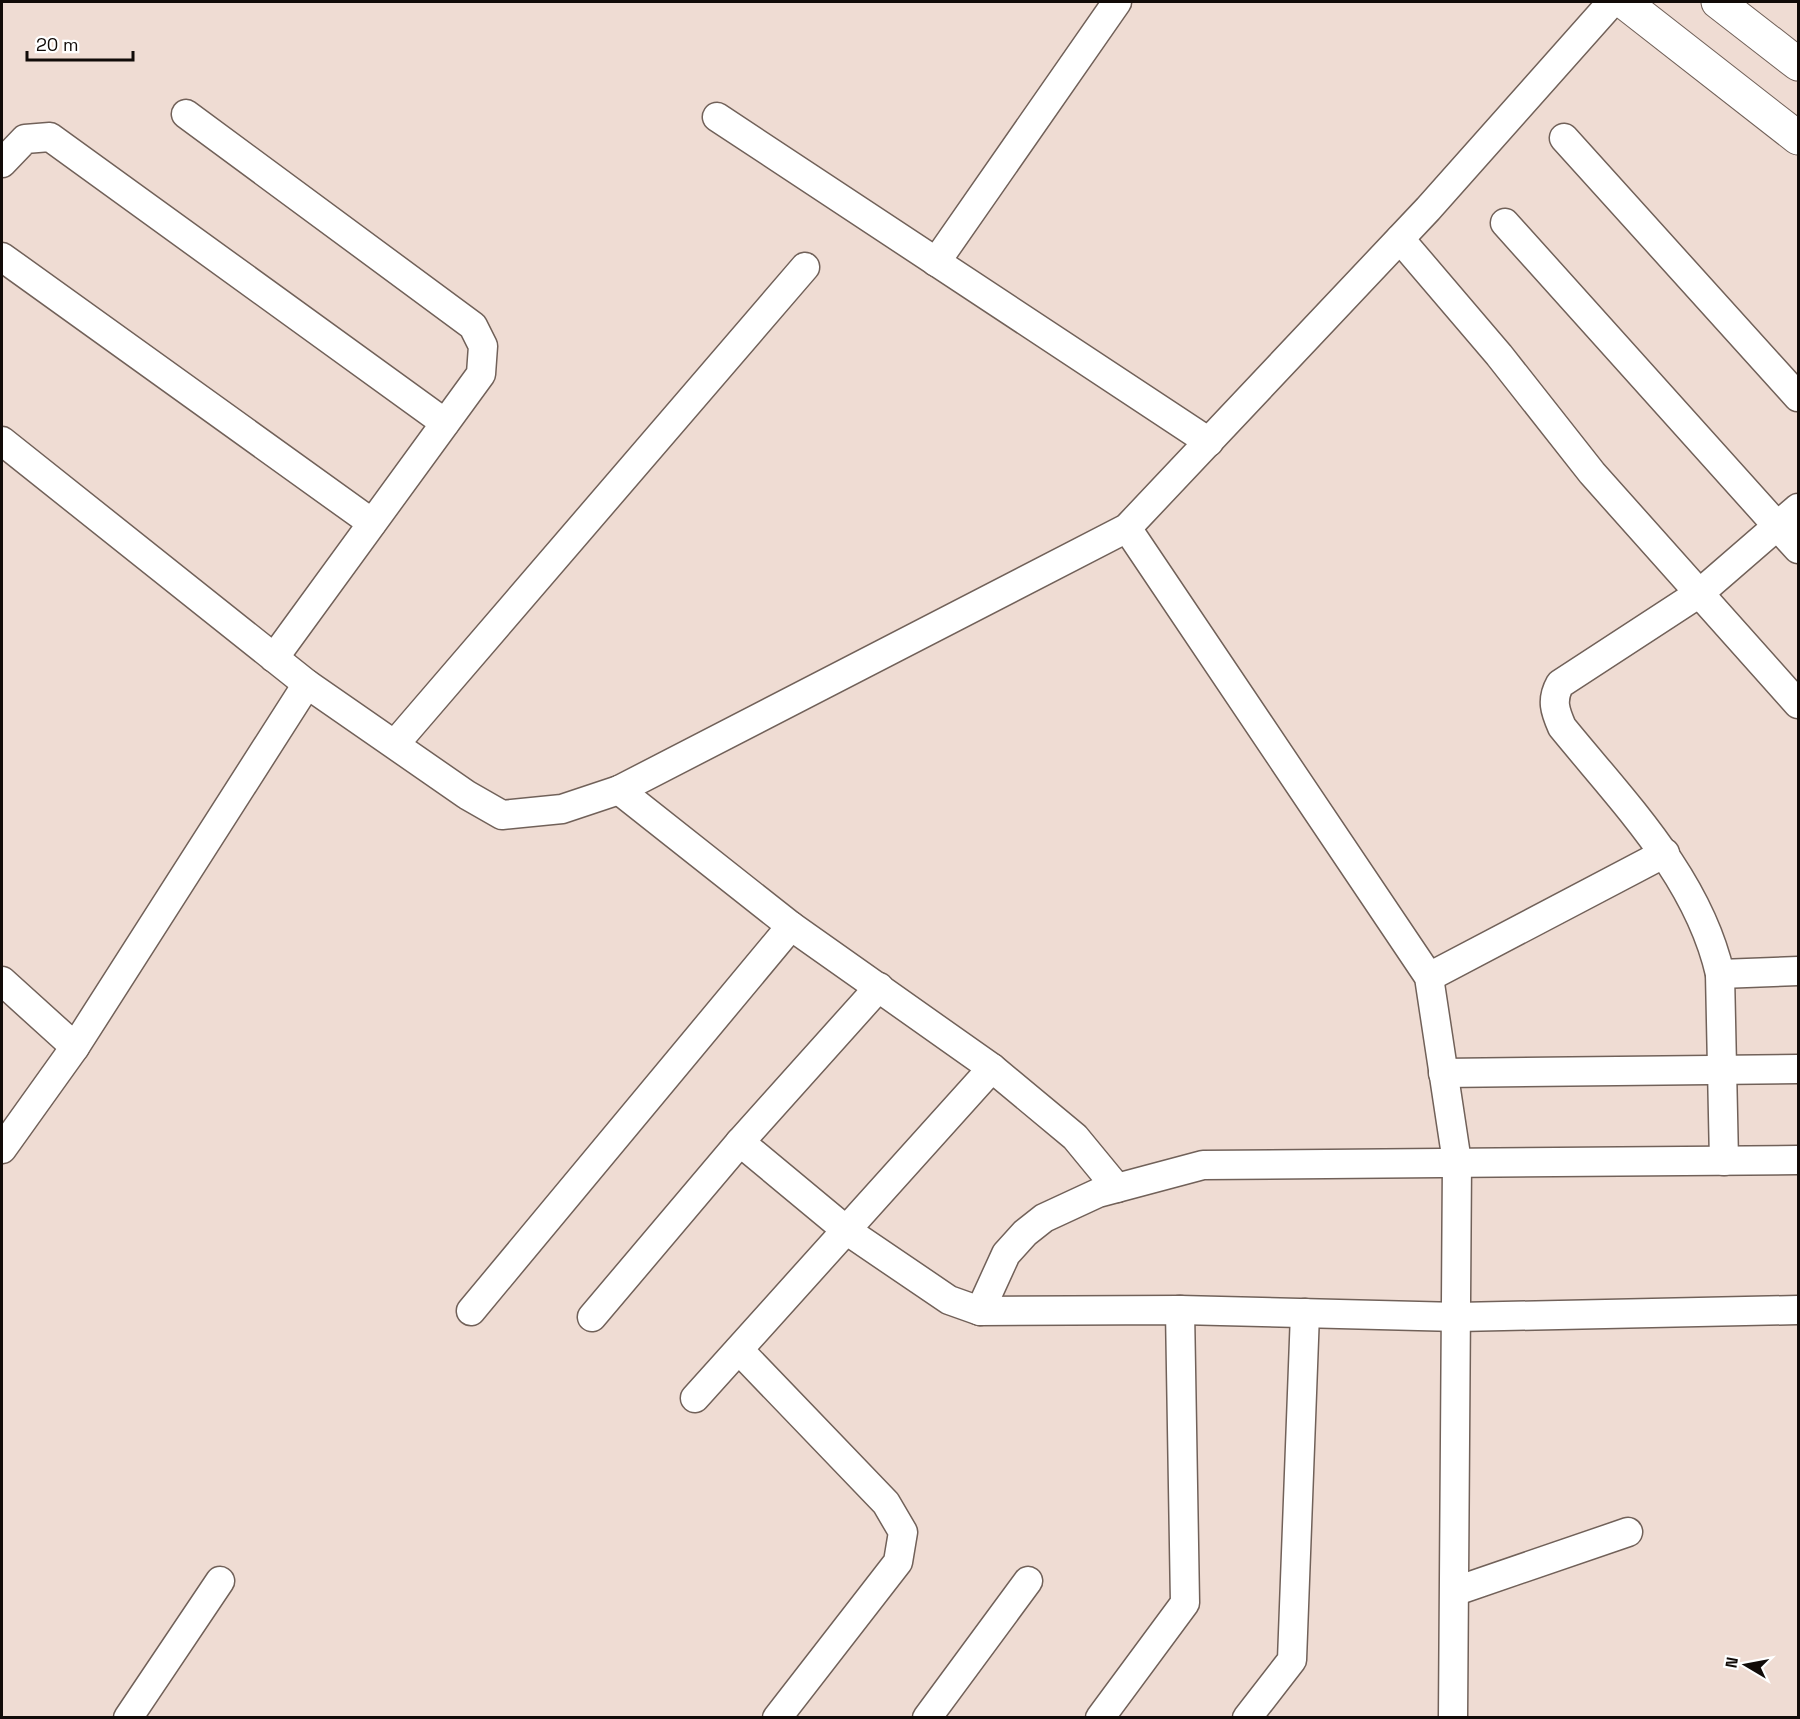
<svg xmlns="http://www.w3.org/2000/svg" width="1800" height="1719" font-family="'Space Grotesk',sans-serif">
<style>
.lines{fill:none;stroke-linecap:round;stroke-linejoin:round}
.street-casing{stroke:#716159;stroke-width:31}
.secondary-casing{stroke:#716159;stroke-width:35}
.highway-casing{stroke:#716159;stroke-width:35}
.street{stroke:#fff;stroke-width:28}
.secondary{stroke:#fff;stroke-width:33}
.highway{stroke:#fff;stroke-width:33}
</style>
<rect width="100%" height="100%" fill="#efdcd3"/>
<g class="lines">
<!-- street casing -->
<g class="street-casing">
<g id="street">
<polyline points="186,114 473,326 483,346 481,374 274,658"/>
<polyline points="717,117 1209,442"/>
<polyline points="1564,138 1798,397"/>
<polyline points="2,163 25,139 50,137 445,423"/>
<polyline points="1505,223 1798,549"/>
<polyline points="1400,239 1499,355 1592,473 1798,704"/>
<polyline points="2,257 372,523"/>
<polyline points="936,262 1117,2"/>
<polyline points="2,441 307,684 467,795 502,815 562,809 619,790 1127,528 1428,209 1612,2"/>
<polyline points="1127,528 1429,977 1457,1162 1453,1718"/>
<polyline points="395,744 805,267"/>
<polyline points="619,790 791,926 992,1068 1075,1137 1117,1188"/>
<polyline points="1720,974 1798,971"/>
<polyline points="1429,977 1665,853"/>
<polyline points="2,981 75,1047"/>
<polyline points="1443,1073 1798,1069"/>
<polyline points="740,1142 846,1230 949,1300 980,1311 1180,1310 1458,1317 1798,1310"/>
<polyline points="2,1149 75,1047 307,684"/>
<path d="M1724 1161 1720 974C1698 877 1623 802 1562 727 1555 711 1551 700 1560 684L1701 592 1798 508"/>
<polyline points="471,1311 791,926"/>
<polyline points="980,1311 1006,1254 1025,1233 1044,1218 1098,1193 1203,1165 1798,1160"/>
<polyline points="592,1317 740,1142 879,987"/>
<polyline points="739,1350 886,1503 903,1532 898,1562 777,1718"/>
<polyline points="695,1398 992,1068"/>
<polyline points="1456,1591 1628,1532"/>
<polyline points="128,1718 220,1581"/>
<polyline points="927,1718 1028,1581"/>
<polyline points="1100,1718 1185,1603 1180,1310"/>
<polyline points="1247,1718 1292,1660 1305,1313"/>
</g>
</g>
<!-- secondary casing -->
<g class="secondary-casing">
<polyline id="secondary" points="1624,2 1798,138"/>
</g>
<!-- highway casing -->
<g class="highway-casing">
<polyline id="highway" points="1718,2 1798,64"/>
</g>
<!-- street -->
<use href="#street" class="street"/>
<!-- secondary -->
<use href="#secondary" class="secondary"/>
<!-- highway -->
<use href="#highway" class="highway"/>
</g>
<!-- border -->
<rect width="1800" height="1719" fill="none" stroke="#110b08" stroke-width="6"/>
<!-- north arrow -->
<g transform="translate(1746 1665) rotate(280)" stroke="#ffffff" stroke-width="4.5" paint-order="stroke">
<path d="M0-4.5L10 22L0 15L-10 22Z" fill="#110b08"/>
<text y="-9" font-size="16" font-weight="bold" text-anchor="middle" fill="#110b08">N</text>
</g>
<!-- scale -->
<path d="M27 51v9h106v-9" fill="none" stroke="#110b08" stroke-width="3"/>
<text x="36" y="51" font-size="18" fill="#110b08" stroke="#ffffff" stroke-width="4.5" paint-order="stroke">20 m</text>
</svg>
